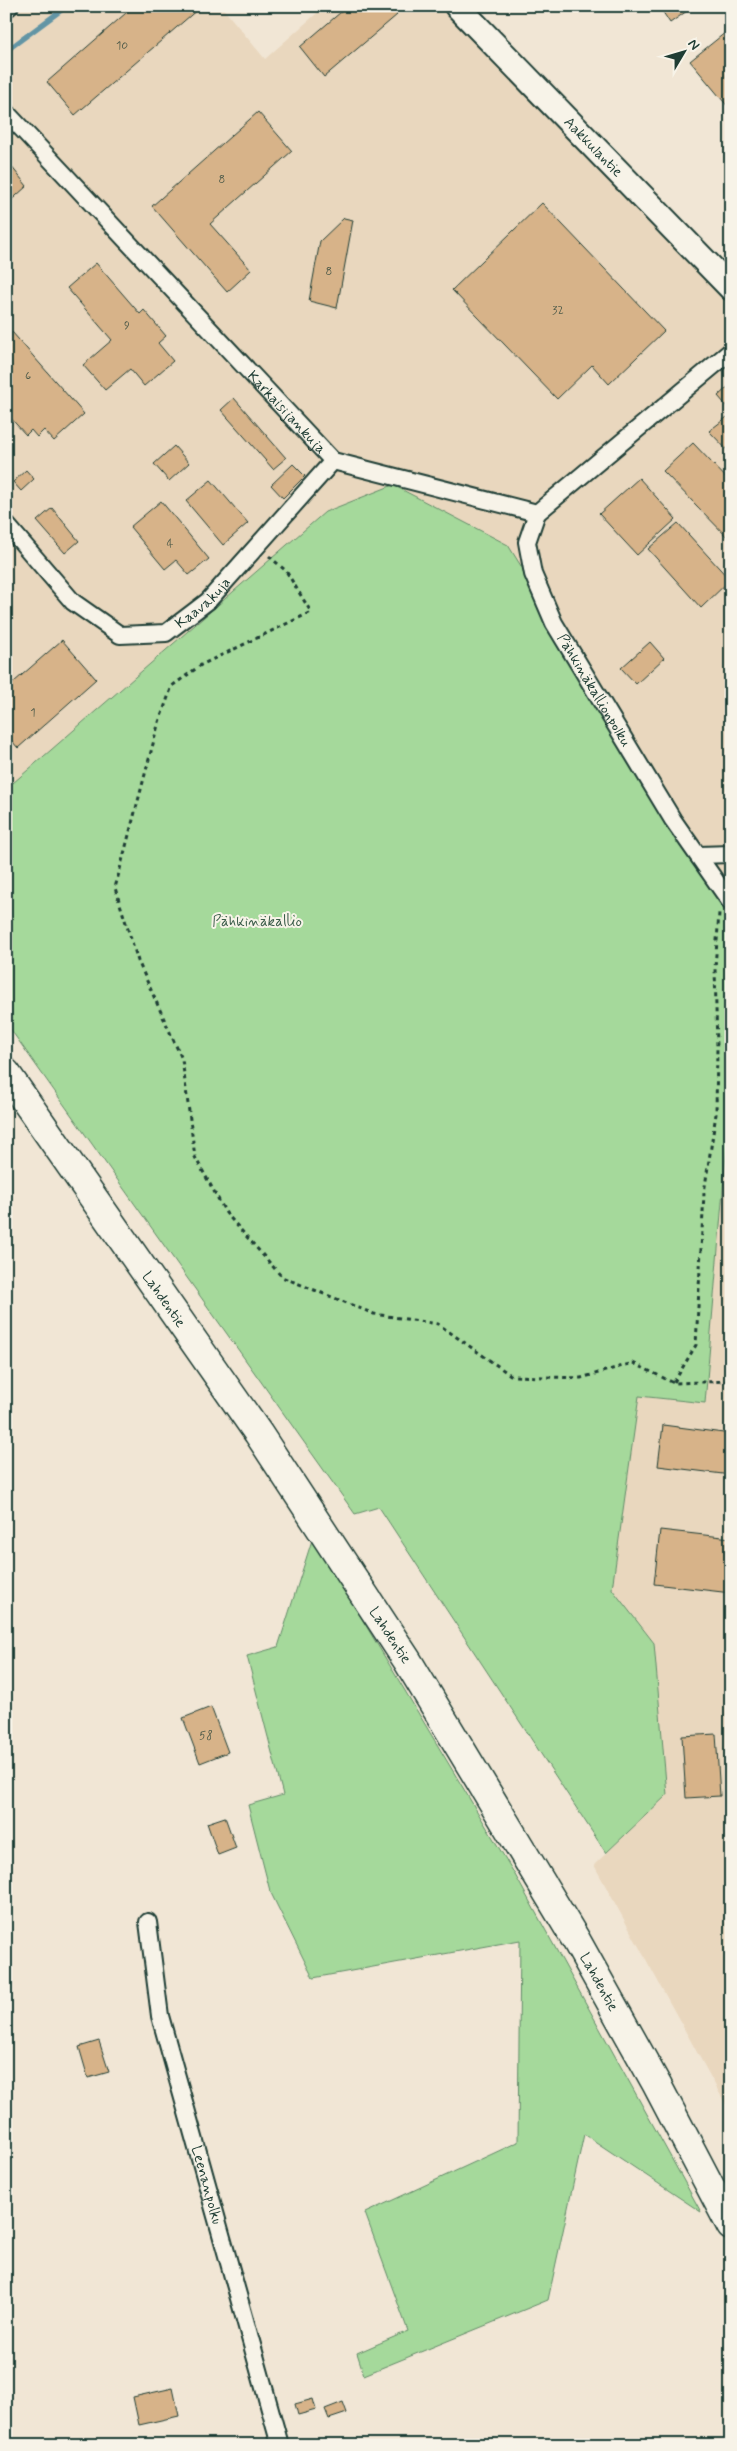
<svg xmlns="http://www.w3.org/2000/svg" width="737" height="2451" font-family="Mynerve,sans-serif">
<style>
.built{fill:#e9d7be}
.green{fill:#a5d99b;stroke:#628b68}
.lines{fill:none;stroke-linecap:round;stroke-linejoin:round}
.stream{stroke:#6295a5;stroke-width:5}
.building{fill:#d7b389;stroke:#1f3d34}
.street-casing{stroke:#1f3d34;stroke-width:20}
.secondary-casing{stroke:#1f3d34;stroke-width:28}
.highway-casing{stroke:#1f3d34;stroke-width:31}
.path{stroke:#1f3d34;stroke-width:3;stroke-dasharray:4 4;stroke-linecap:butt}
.street{stroke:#f7f3e8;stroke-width:16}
.secondary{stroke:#f7f3e8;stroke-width:24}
.highway{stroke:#f7f3e8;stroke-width:28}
.labels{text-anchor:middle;stroke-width:4;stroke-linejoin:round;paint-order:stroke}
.number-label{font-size:12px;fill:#4d5a49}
.street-label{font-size:15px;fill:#1f3d34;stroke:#f7f3e8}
.park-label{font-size:15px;fill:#3a5c49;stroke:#f7f3e8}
</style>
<rect width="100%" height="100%" fill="#f1e6d5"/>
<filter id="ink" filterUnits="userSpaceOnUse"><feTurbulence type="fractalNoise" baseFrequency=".02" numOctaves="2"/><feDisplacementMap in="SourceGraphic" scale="10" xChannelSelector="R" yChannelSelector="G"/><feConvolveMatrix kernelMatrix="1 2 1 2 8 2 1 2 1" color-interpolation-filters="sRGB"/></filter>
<g filter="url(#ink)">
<!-- built -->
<g class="built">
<polygon points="10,6 221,6 265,59 325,6 457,6 731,288 731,904 13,784 6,776 6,9"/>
<polygon points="731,1095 731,2114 594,1865 667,1795 654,1643 612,1589 639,1396 705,1403"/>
</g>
<!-- green -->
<g class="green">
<polygon points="393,485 508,545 731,904 731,1095 705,1403 639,1396 612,1589 654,1643 667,1795 606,1853 379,1507 355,1514 6,1023 6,776 13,783 325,512"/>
<polygon points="313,1537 514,1873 701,2212 584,2134 548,2300 364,2375 357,2353 408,2331 365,2213 518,2142 520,1940 313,1978 270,1891 248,1805 283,1795 247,1656 278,1647"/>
</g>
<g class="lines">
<!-- stream -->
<polyline class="stream" points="6,51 67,6"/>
</g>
<!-- building -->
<g class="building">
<polygon points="134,6 195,6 198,9 75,115 47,82"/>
<polygon points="348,6 390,6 397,15 324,77 300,47"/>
<polygon points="659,6 694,6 670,23"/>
<polygon points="731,28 731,106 729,108 690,61"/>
<polygon points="258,112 292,151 210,224 251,270 227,292 152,206"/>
<polygon points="7,161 27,186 6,205 6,162"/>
<polygon points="542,203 664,331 609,384 592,365 557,399 452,290"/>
<polygon points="344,218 353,220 337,308 309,301 320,241"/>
<polygon points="96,263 140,314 144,310 166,336 158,343 173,361 144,386 130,369 105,390 83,365 112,340 67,288"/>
<polygon points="12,332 84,414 54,441 44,430 37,437 31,430 26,435 6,413 6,337"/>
<polygon points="731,384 731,411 718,396"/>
<polygon points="234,398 286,458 273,469 221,410"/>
<polygon points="731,414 731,454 709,431"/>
<polygon points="693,443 731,483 731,541 663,471"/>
<polygon points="174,446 189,463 169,481 154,464"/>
<polygon points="293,464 305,476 283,498 271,485"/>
<polygon points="26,470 34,479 21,491 13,482"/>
<polygon points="639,478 676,519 637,555 599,514"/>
<polygon points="211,480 248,523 223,545 186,501"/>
<polygon points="161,501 209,559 189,575 176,560 165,569 130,527"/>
<polygon points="52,508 79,541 65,553 37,521"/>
<polygon points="678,523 730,580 701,608 648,549"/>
<polygon points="62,640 96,679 18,748 6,734 6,689"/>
<polygon points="650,642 664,658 636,684 621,668"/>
<polygon points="663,1425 731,1434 731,1475 658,1466"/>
<polygon points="660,1530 731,1538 731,1593 654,1584"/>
<polygon points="211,1707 228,1752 200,1763 183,1718"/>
<polygon points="716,1734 720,1796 686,1798 682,1736"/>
<polygon points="225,1817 236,1848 218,1855 207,1823"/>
<polygon points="99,2041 109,2072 88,2078 79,2047"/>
<polygon points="173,2388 179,2416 139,2425 133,2397"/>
<polygon points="313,2399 316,2410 298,2415 295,2404"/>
<polygon points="343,2402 347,2413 329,2419 325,2409"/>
</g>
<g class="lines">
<!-- street casing -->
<g class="street-casing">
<g id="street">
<polyline points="6,9 10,6"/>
<path id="s1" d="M6 112 333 461 537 513 731 351"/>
<path id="s2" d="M537 513 527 542 533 574 554 623 673 820 731 903"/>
<path id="s3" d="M6 524 73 602 120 635 166 633 208 601 333 461"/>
<polyline points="699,855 731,854"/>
<path id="s4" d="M148 1922 160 2016 280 2445"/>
</g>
</g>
<!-- secondary casing -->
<g class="secondary-casing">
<g id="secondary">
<path id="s5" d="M457 6 731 288"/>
</g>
</g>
<!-- highway casing -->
<g class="highway-casing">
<g id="highway">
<path id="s6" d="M6 1073 258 1433 407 1660 576 1940 657 2085 731 2226"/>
</g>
</g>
<!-- path -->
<g class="path">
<polyline points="269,556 286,571 311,612 201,665 172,686 158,725 115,888 138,961 182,1059 195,1157 226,1213 282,1277 374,1314 438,1324 512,1376 581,1378 633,1363 674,1383 731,1381"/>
<polyline points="674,1382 696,1345 704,1193 716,1114 717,1047 715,968 719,913"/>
<polyline points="727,2161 731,2159"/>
</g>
<!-- street -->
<use href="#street" class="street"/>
<!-- secondary -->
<use href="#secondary" class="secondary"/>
<!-- highway -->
<use href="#highway" class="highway"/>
</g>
</g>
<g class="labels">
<!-- number labels -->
<g class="number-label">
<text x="122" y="49">10</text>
<text x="222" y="183">8</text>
<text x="329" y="275">8</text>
<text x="558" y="314">32</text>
<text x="127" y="329">9</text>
<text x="28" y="379">6</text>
<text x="170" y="547">4</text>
<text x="33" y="716">1</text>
<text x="206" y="1739">58</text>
</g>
<!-- street labels -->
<g class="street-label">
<text dy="5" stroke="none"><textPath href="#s5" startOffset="196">Aakkulantie</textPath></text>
<text dy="5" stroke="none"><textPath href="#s1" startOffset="411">Karkaisijankuja</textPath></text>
<text dy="5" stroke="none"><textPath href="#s3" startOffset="254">Kaavakuja</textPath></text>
<text dy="5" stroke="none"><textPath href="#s2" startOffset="195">Pähkinäkallionpolku</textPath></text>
<text dy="5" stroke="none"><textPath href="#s6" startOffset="276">Lahdentie</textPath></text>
<text dy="5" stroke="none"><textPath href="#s6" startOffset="681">Lahdentie</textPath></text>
<text dy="5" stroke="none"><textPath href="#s6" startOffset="1086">Lahdentie</textPath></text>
<text dy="5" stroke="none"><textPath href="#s4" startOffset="270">Leenanpolku</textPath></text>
</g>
<!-- park labels -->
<g class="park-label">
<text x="257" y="926">Pähkinäkallio</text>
</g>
</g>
<!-- margin -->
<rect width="737" height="2451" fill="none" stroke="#f7f3e8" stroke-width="25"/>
<rect x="12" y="12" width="712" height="2426" fill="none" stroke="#1f3d34" stroke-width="2" filter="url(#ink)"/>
<!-- north arrow -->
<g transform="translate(684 52) rotate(52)" stroke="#f7f3e8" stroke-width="4" paint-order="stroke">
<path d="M0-4L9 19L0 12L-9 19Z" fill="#1f3d34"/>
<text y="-8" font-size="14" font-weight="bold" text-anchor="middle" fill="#1f3d34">N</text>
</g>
</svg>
